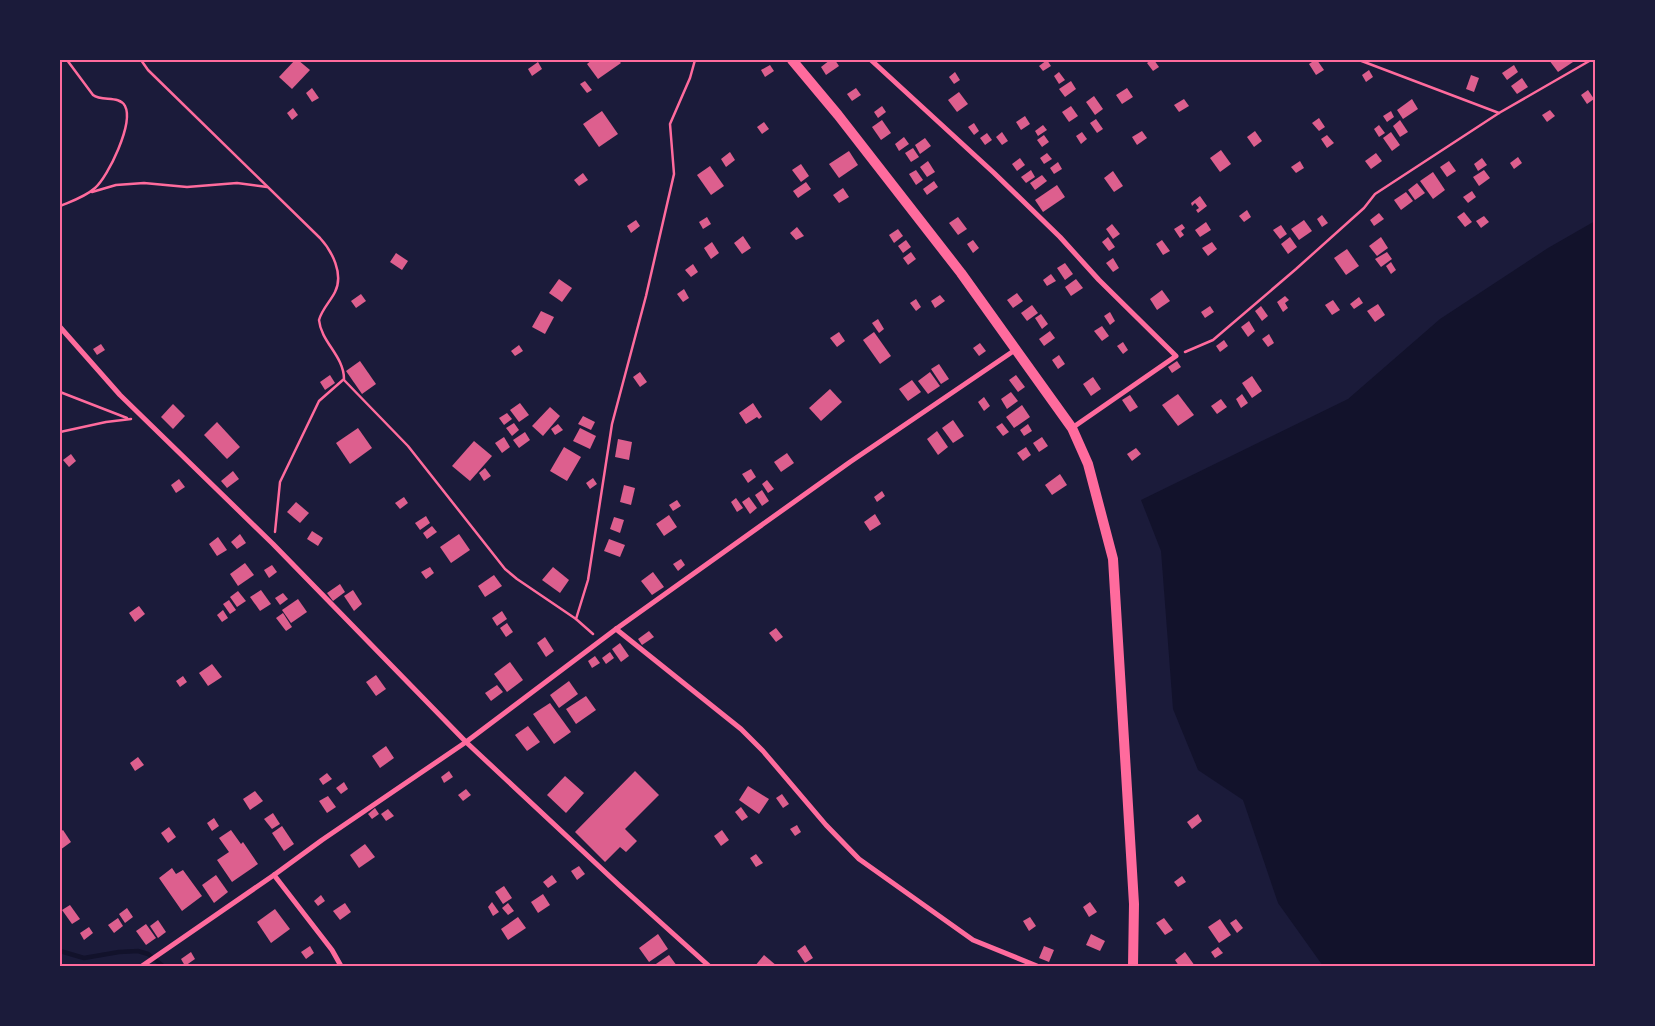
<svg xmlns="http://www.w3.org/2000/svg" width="1655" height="1026" font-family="'DM Sans',sans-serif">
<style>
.water{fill:#12122b}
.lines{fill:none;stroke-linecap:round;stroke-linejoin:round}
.stream{stroke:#12122b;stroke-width:4.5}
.building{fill:#dd5f8e}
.path{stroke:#ff6b9d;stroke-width:2.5}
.minor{stroke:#ff6b9d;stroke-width:5}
.secondary{stroke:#ff6b9d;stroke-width:10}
.neatline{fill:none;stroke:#ff6b9d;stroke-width:2}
</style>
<rect width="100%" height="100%" fill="#1b1b3a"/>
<!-- water -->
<polygon class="water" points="1595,221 1595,966 1323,966 1278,903 1243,800 1198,770 1173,709 1161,551 1141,500 1348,399 1440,319 1548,248"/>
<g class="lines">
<!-- stream -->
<polyline class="stream" points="60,951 84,958 119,952 138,951 148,954 163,966"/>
</g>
<!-- building -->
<g class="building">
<polygon points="295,60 298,60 310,70 292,89 279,77"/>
<polygon points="592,60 618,60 621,63 598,79 587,64"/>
<polygon points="830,60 835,60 839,66 826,75 821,67"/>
<polygon points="1047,60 1051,66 1043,71 1039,66"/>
<polygon points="1151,60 1154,60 1159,67 1153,71 1147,63"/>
<polygon points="1315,60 1317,60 1324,70 1316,75 1309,64"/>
<polygon points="1549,60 1571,60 1573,62 1558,72"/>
<polygon points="538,62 542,69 532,76 528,69"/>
<polygon points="770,65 774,71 765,77 761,70"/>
<polygon points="1514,65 1518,72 1507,80 1502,73"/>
<polygon points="1369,70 1373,77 1366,82 1362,75"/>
<polygon points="955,72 960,80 954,84 949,77"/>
<polygon points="1059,72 1065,80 1059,84 1054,76"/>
<polygon points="1471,75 1479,78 1474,92 1466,89"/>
<polygon points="1522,78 1528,87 1517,94 1511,86"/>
<polygon points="585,81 592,90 587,93 580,84"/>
<polygon points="1071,81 1076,89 1065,97 1059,89"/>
<polygon points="312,88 319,98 312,102 306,93"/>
<polygon points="856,88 861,95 852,101 847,94"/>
<polygon points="1127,88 1133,97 1122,104 1116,95"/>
<polygon points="1588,90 1594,99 1587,104 1581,95"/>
<polygon points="959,92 968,104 957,112 948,100"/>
<polygon points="1094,96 1103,109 1095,115 1086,102"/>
<polygon points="1184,99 1189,106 1179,112 1174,105"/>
<polygon points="1412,99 1418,109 1403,119 1397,110"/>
<polygon points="882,106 886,112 878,118 874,112"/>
<polygon points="1071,106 1078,116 1069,122 1062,112"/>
<polygon points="293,108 298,115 292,120 287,113"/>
<polygon points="1550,110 1555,116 1547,122 1542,115"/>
<polygon points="602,111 618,134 599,147 583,124"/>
<polygon points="1391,111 1394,117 1387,122 1383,116"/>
<polygon points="1025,116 1030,124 1021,130 1016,122"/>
<polygon points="1319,118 1325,127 1319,131 1312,123"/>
<polygon points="1096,119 1103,129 1097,133 1090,123"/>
<polygon points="882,120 891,133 881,140 872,127"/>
<polygon points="1400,120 1408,132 1400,137 1393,126"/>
<polygon points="764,122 769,129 762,134 757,127"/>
<polygon points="974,123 979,131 974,135 968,127"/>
<polygon points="1043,125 1047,130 1038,136 1035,131"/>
<polygon points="1379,125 1385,133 1379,137 1374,129"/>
<polygon points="1142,131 1147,138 1137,145 1132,137"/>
<polygon points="1255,131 1262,141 1254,147 1247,137"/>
<polygon points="1002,132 1008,141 1002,145 996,137"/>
<polygon points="1082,132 1087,139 1081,144 1076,136"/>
<polygon points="1391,132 1400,145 1392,151 1383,138"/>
<polygon points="987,133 992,140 985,145 980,138"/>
<polygon points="1044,135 1049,142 1042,147 1037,140"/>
<polygon points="1327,135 1334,143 1327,148 1321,139"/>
<polygon points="904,137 909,144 899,151 895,144"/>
<polygon points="925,138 931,146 920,154 915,145"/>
<polygon points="913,148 919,157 911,162 905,153"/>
<polygon points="1221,150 1231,164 1220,172 1210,158"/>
<polygon points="849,151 858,165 839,178 829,164"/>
<polygon points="730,152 735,160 726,167 721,159"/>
<polygon points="1047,153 1052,159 1044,164 1040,158"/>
<polygon points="1376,153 1382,161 1371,169 1365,161"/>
<polygon points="1518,157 1522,163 1514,169 1510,163"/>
<polygon points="1020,158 1025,165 1017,171 1012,164"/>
<polygon points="1482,158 1487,165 1478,171 1474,164"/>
<polygon points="928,161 935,172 927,177 920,167"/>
<polygon points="1300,161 1304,168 1296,173 1291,167"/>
<polygon points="1449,161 1456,171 1447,177 1440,167"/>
<polygon points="1058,162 1062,169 1054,174 1050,168"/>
<polygon points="801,164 809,176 801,182 792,170"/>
<polygon points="710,166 724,186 711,195 697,175"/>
<polygon points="916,170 923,180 916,185 909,174"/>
<polygon points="1031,170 1035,177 1026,183 1021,177"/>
<polygon points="1484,170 1490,178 1479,186 1473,177"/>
<polygon points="1113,171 1123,186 1114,192 1104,178"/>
<polygon points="1433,172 1445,190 1433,199 1420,181"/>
<polygon points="583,173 588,180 579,186 574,180"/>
<polygon points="1042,175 1047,181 1035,190 1030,183"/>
<polygon points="934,181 938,187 927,195 923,189"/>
<polygon points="806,182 811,189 798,198 793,191"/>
<polygon points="1417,183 1425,193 1415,200 1408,190"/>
<polygon points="1057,185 1065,197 1043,212 1035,200"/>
<polygon points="843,188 849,197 839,203 833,195"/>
<polygon points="1472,191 1476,197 1468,203 1463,197"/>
<polygon points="1406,192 1413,201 1401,210 1394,200"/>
<polygon points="1200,196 1207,206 1198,213 1196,210 1199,208 1195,203 1192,206 1191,203"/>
<polygon points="1247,210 1251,217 1244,222 1239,216"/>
<polygon points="1464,212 1472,222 1465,227 1457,217"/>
<polygon points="1379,213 1384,219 1374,226 1370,220"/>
<polygon points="1322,215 1328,223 1322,227 1317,219"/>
<polygon points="1484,216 1489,222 1481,228 1476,221"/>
<polygon points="707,217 711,224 703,229 699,222"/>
<polygon points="958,217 967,229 958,235 949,223"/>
<polygon points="636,220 640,226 631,233 627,226"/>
<polygon points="1304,220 1312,231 1299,240 1291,229"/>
<polygon points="1206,222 1211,230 1200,237 1195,230"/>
<polygon points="1112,224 1120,234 1113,239 1106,229"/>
<polygon points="1182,224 1185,228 1181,231 1184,235 1180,238 1174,229"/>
<polygon points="1281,225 1287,234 1280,239 1273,230"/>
<polygon points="797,227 804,236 796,240 790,233"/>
<polygon points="898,229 903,236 894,243 889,235"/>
<polygon points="743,236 751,248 742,254 734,243"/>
<polygon points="1108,237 1115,247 1109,251 1102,242"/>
<polygon points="1290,237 1297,247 1288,254 1281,244"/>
<polygon points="1381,237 1388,248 1377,256 1369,246"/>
<polygon points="906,240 911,247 903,253 898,246"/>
<polygon points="973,240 979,248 973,253 967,244"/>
<polygon points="1162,240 1170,251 1163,255 1156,244"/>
<polygon points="712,242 719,253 711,259 704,248"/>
<polygon points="1212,242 1217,249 1208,256 1202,248"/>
<polygon points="1347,249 1359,266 1346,275 1334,258"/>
<polygon points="911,252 916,259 908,265 903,258"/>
<polygon points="1387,252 1392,259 1381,267 1375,259"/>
<polygon points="396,253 408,261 402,270 390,262"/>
<polygon points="1113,258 1119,268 1113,272 1106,263"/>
<polygon points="1391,262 1396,270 1391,274 1386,266"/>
<polygon points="1065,263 1073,274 1065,280 1057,268"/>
<polygon points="693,264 698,272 691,277 685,270"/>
<polygon points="1051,274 1056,281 1047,286 1043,280"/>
<polygon points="559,279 572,288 562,302 549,293"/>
<polygon points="1076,279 1083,288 1071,296 1065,287"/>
<polygon points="684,289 689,298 683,302 677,294"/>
<polygon points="1162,290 1170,301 1157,310 1150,299"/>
<polygon points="1017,293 1023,301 1013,308 1007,300"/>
<polygon points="361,294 366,301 356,308 351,301"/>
<polygon points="940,295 945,301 935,308 931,301"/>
<polygon points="1285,296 1289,300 1285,303 1288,308 1283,312 1277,302"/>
<polygon points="1359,297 1363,303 1354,309 1350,304"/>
<polygon points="916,299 921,307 916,311 910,303"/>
<polygon points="1333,300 1340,310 1332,315 1325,305"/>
<polygon points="1378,304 1385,315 1375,322 1367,311"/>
<polygon points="1032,305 1038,313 1027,321 1021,313"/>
<polygon points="1210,306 1214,312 1205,318 1201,312"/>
<polygon points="1261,306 1268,316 1262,321 1255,311"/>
<polygon points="541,311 554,317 545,334 532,327"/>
<polygon points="1110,312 1115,321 1110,325 1104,316"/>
<polygon points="1041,314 1048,324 1042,329 1035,318"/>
<polygon points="878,319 884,329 879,333 872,323"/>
<polygon points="1249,321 1255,331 1248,337 1241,327"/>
<polygon points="1102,326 1109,336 1102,341 1094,331"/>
<polygon points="1050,331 1055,338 1044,346 1039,339"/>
<polygon points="839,332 845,341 837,347 830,338"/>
<polygon points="874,332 891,356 880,364 863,340"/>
<polygon points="1269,334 1274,343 1268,347 1262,339"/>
<polygon points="1224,340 1228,346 1220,352 1216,346"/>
<polygon points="1123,342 1128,350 1123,354 1117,346"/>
<polygon points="980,343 986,351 979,356 973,348"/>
<polygon points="101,344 105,350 97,355 93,349"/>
<polygon points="519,345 523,351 515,356 511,351"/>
<polygon points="1059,355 1065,364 1058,369 1052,360"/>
<polygon points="360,361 376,384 362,394 346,371"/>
<polygon points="1177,361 1181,367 1172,373 1168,367"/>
<polygon points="939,364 949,379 941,384 931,369"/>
<polygon points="640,372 647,382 640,387 633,377"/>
<polygon points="930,372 940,386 928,394 918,381"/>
<polygon points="330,375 335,383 325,390 320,382"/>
<polygon points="1016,375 1025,387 1018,392 1009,380"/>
<polygon points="1252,376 1262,391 1252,398 1242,383"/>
<polygon points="1093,377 1101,389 1091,396 1083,384"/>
<polygon points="912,380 921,392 908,401 899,389"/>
<polygon points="830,389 842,402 821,421 809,408"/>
<polygon points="1011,392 1018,401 1007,409 1001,399"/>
<polygon points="1178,394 1194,415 1178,426 1162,405"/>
<polygon points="1242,394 1248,403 1241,408 1236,399"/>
<polygon points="1130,395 1138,407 1130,412 1122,400"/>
<polygon points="984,397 990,406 984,411 978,402"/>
<polygon points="1221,399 1227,407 1217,414 1211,406"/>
<polygon points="520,403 529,415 519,422 510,410"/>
<polygon points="753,403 762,417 759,419 757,417 746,424 739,413"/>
<polygon points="173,404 185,416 173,429 161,417"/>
<polygon points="1022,405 1030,417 1014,428 1006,417"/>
<polygon points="550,407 560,416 543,436 532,426"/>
<polygon points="507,413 512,419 504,425 499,418"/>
<polygon points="583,416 595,422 591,430 578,424"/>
<polygon points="953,420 964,436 953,443 942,428"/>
<polygon points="217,422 240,447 227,459 204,435"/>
<polygon points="514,423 519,430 512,436 506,428"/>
<polygon points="1002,423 1009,432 1003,436 996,427"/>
<polygon points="558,424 563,430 555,435 551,429"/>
<polygon points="1028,424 1032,431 1024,436 1020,430"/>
<polygon points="358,428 372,448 350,464 336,443"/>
<polygon points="580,428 596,436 590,449 573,441"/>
<polygon points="937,431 948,447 938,455 927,439"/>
<polygon points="525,432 530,440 519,448 513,440"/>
<polygon points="504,437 510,447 502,453 495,443"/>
<polygon points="1042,437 1048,446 1039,452 1033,443"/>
<polygon points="618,439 632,442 629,460 615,457"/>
<polygon points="474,441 492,456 470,481 452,466"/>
<polygon points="564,447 581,457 567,481 550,471"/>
<polygon points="1026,447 1031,455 1023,461 1017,453"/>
<polygon points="1136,448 1141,454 1132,461 1127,454"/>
<polygon points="787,453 794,463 781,472 774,462"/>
<polygon points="71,454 76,461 69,467 63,460"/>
<polygon points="485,468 491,476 484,481 479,473"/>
<polygon points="751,469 756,477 748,483 742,474"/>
<polygon points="233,471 239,479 227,488 221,481"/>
<polygon points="1060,474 1067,485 1052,495 1045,485"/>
<polygon points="593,478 597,484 590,489 586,483"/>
<polygon points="179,479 185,487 176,493 171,485"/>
<polygon points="767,480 774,489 768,493 762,484"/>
<polygon points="624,485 635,488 631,505 620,502"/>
<polygon points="762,490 769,501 762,506 755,495"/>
<polygon points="882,491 885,496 877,502 874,497"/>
<polygon points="404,497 408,503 400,509 395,503"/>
<polygon points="749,497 757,508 750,514 742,502"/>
<polygon points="736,498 743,508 737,512 731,502"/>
<polygon points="677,500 681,506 673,511 669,505"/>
<polygon points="296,502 309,513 300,523 287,512"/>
<polygon points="875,514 881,524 870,531 864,522"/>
<polygon points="669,515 677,527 664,536 656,524"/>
<polygon points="426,516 430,523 420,530 415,523"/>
<polygon points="614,517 624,520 620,533 610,529"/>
<polygon points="432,526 437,532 427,539 423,533"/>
<polygon points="312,531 323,538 318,546 307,539"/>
<polygon points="240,534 246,543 237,549 231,542"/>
<polygon points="459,534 470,550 451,563 440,547"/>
<polygon points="218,537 227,550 217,556 209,544"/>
<polygon points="609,539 625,545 620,557 604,551"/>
<polygon points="681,559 685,565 678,571 673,564"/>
<polygon points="245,563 254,575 238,586 230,574"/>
<polygon points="272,565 277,572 269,578 264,570"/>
<polygon points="430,567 434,573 426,579 421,572"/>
<polygon points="553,567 569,580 560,593 542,580"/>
<polygon points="653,572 664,587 652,595 641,581"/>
<polygon points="494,575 502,586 485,597 478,586"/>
<polygon points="340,584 345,592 333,601 327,593"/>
<polygon points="261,590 271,604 260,611 250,597"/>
<polygon points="353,590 362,604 354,611 344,596"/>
<polygon points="238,591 246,601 237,607 230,597"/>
<polygon points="283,593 288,599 280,605 275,598"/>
<polygon points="298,599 307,612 291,623 282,610"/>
<polygon points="229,600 236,610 230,614 223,604"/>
<polygon points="139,606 145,614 135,622 129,613"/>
<polygon points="223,610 228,618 222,622 217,615"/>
<polygon points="502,611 507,619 497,626 492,618"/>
<polygon points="283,613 292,627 286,631 276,618"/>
<polygon points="507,623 513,632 506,637 500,628"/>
<polygon points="776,628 783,637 776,642 769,633"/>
<polygon points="649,631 654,637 642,645 638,639"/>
<polygon points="545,637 554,651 546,657 537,643"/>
<polygon points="620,643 629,656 621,662 612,649"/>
<polygon points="610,652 614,658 606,664 602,658"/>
<polygon points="595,656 600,663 592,668 588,661"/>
<polygon points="510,662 523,680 507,692 494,674"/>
<polygon points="212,664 222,677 208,686 199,673"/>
<polygon points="376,675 386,689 376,696 366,682"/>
<polygon points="183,676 187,682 180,687 176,681"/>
<polygon points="569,681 578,694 559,708 550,695"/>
<polygon points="497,685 503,692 491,701 485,693"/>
<polygon points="586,696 596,710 576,724 566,709"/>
<polygon points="550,703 571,732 554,744 533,714"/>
<polygon points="528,726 540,742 527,751 515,735"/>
<polygon points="386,746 394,758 380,768 372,756"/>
<polygon points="138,757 144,765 135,771 130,763"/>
<polygon points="449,771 453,777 444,783 441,777"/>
<polygon points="635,771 659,795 625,829 637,841 626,852 620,847 605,862 575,832"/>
<polygon points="327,773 332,779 323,785 319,779"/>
<polygon points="565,776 584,793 566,813 547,795"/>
<polygon points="344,782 348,789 341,794 336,788"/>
<polygon points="748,786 769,799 759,814 739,800"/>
<polygon points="466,789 471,795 463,801 458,795"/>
<polygon points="255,791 263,801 250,810 243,799"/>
<polygon points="782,794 789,804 783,808 776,798"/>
<polygon points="328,796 336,807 327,813 319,801"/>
<polygon points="741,807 748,817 742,821 735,812"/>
<polygon points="375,808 379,814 372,819 368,814"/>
<polygon points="388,809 394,816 386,821 381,814"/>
<polygon points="273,813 280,824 272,829 264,819"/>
<polygon points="1198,814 1202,821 1192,829 1187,822"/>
<polygon points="214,818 219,826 212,831 207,823"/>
<polygon points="797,825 801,832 795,836 790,829"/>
<polygon points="282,826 294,844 284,851 272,833"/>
<polygon points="169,827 176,837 168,843 161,833"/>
<polygon points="63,830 71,842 60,850 60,832"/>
<polygon points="231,830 241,844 243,842 258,864 232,882 217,860 229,852 219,838"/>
<polygon points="722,830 729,840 721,846 714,836"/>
<polygon points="365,844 375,857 359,868 350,855"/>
<polygon points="756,854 763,863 756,867 750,858"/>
<polygon points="579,866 585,874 577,880 571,871"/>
<polygon points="172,868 176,874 183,870 202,896 182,911 159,878"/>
<polygon points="216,875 228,892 214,903 202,885"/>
<polygon points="552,875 557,882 548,888 543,882"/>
<polygon points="1182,876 1186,882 1178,887 1174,882"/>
<polygon points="504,886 512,898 503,904 495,892"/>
<polygon points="543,894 550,905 538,913 531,902"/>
<polygon points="321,895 325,901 318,906 314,901"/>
<polygon points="492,902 499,912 493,916 488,907"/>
<polygon points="1090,902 1097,912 1089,917 1083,907"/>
<polygon points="345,903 351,912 340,920 333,911"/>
<polygon points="508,903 514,911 508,915 502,908"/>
<polygon points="70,905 80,919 72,924 62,910"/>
<polygon points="127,908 133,917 125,923 119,914"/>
<polygon points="275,909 290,929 271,943 257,922"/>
<polygon points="518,917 526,928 508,940 501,929"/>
<polygon points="1030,917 1036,926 1029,931 1023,921"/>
<polygon points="118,918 123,926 114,933 108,925"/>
<polygon points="1164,918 1173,930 1165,935 1156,923"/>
<polygon points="1220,919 1231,935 1219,943 1208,927"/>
<polygon points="1236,919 1243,928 1237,933 1230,923"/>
<polygon points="158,920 166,932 158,938 150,926"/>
<polygon points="146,924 156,938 146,945 136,931"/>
<polygon points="89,927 93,933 84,940 80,933"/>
<polygon points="658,934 668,949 649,962 639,948"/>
<polygon points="1091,934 1105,941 1100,951 1086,945"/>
<polygon points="805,945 813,958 805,963 797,951"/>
<polygon points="310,946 314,953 306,959 301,952"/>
<polygon points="1044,946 1054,950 1049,962 1039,958"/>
<polygon points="1218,947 1223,953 1215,958 1211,952"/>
<polygon points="191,952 195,959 185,966 181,959"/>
<polygon points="1185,952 1195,966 1179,966 1175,960"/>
<polygon points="669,955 677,966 653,966"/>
<polygon points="764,955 777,966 755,966"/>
</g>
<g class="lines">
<!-- path -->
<g class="path">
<path d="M141 60 148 70 320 238C332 251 344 274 335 292 330 302 322 309 319 320 321 342 344 356 344 379L319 401 280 482 275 532"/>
<polyline points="1359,60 1499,113"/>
<polyline points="92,192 116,185 144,183 187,187 237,183 267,187"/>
<path d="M60 206C72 201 85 197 95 188 108 177 134 123 125 106 119 95 102 102 93 95L67 60"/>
<polyline points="1185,352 1213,340 1296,269 1364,208 1375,194 1499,113 1591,60"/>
<polyline points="344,380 408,446 505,569 517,579 576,619"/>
<polyline points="60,392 127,418"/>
<polyline points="60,432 106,422 131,419"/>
<polyline points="593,634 576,619 588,580 612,424 646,296 674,174 670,124 690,78 695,60"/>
</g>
<!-- minor -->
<g class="minor">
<polyline points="871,60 994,173 1060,237 1099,280 1176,356 1072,428"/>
<polyline points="60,327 120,395 273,544 466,742 619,885 709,966"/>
<polyline points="616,629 741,729 763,751 826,825 859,859 973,940 1037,966"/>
<polyline points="274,875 332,950 341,966"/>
<polyline points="142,966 274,875 322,840 466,742 616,629 850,462 1015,350"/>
</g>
<!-- secondary -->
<polyline class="secondary" points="792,60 838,115 961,273 1072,428 1088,464 1113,559 1134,904 1133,966"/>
</g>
<!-- border -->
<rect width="1655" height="1026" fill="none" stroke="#1b1b3a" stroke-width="122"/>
<rect x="61" y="61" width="1533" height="904" class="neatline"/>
</svg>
